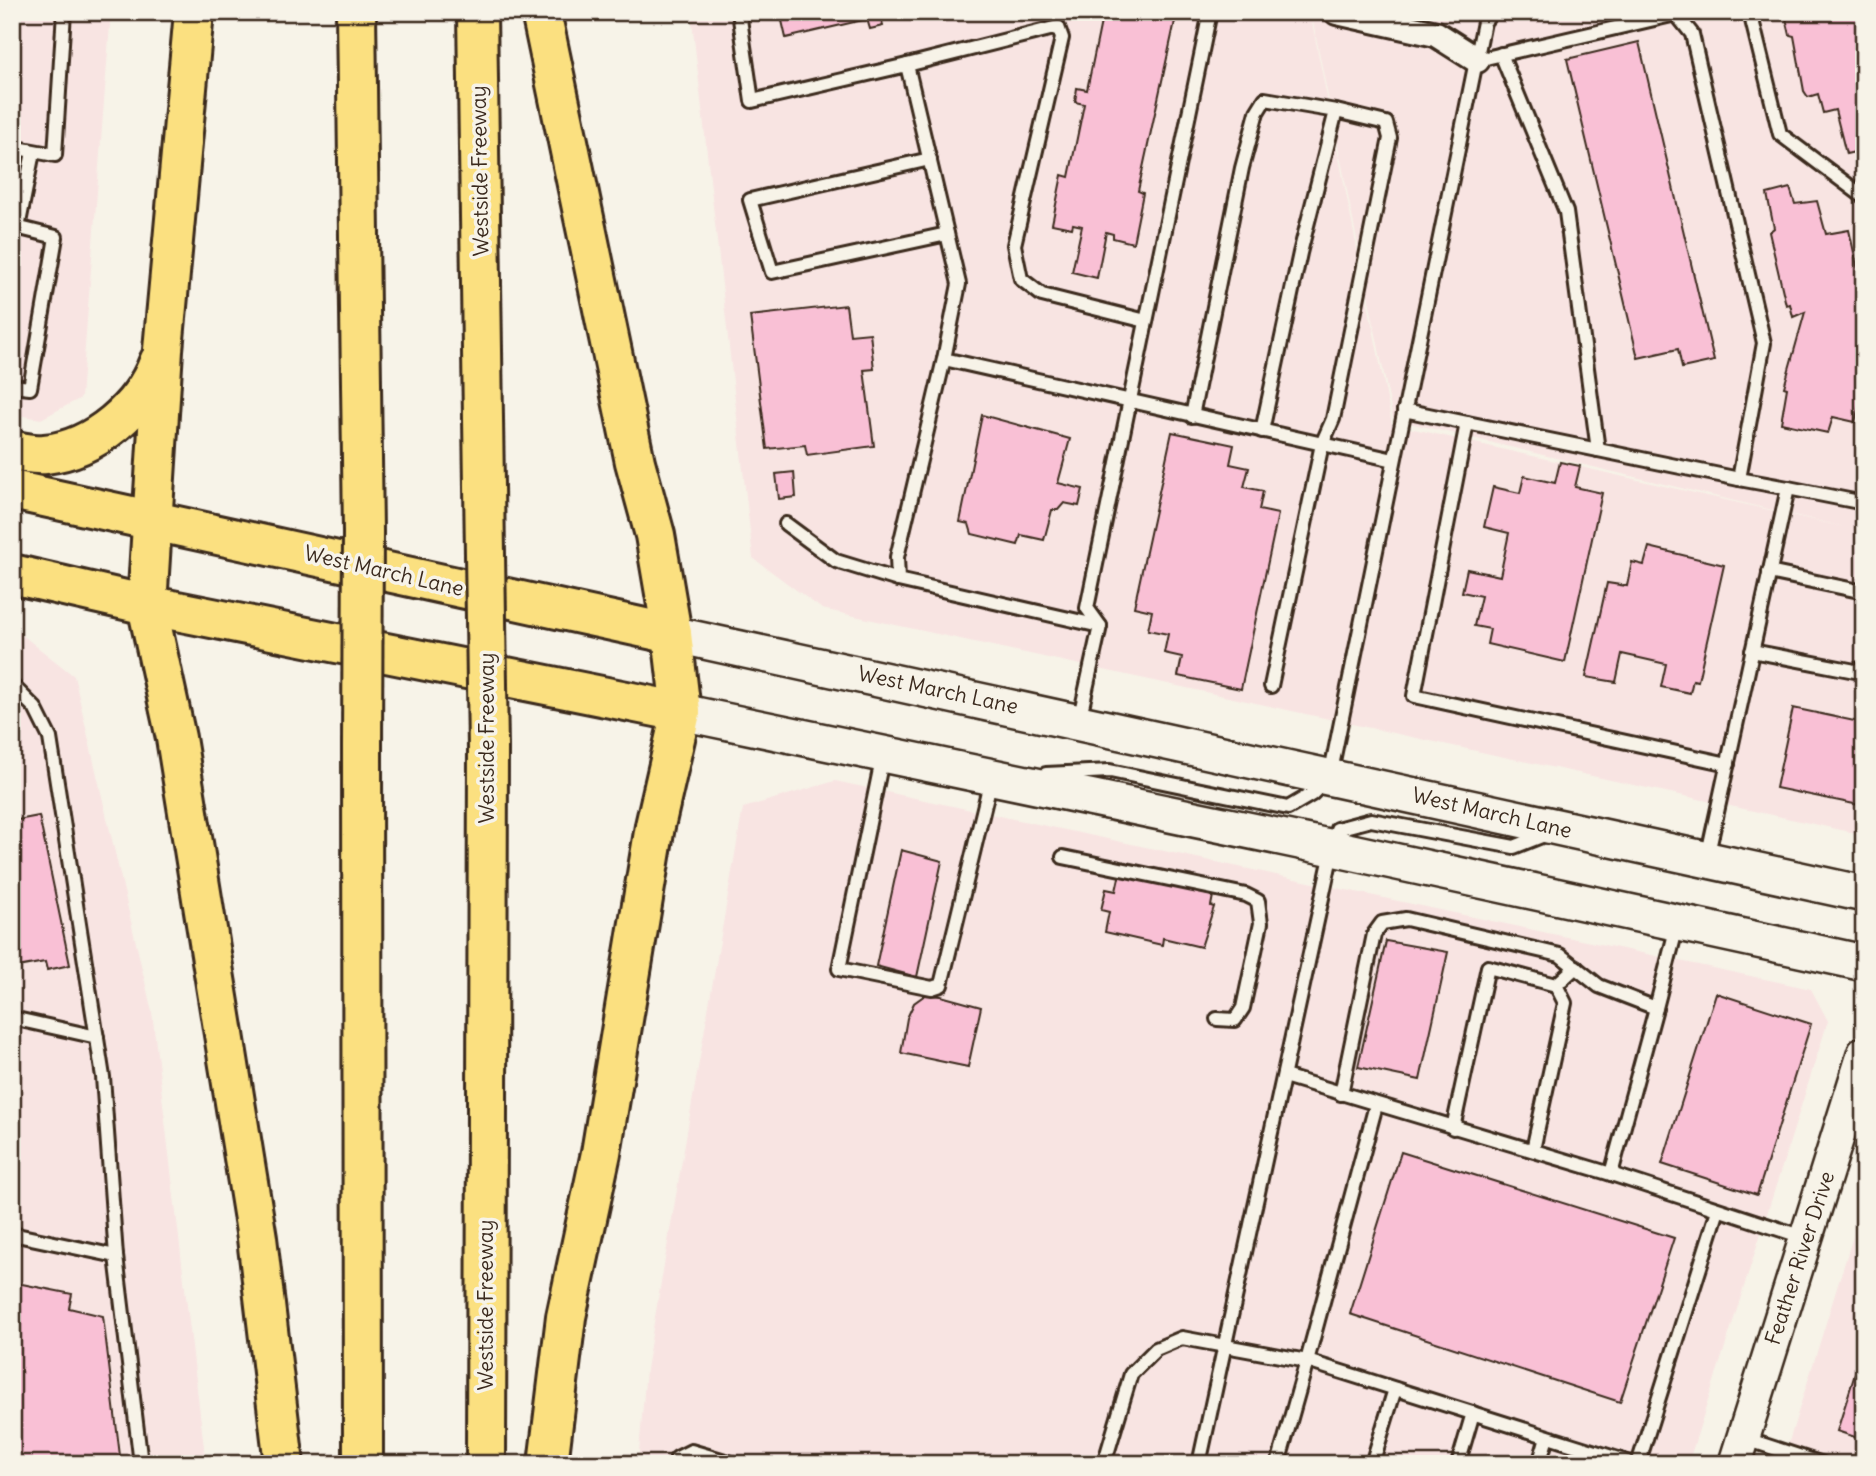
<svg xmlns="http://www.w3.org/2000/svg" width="1876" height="1476" font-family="Delius,sans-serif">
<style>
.built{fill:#f8e4e2}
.building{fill:#f9c0d5;stroke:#3b2a1e;stroke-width:2}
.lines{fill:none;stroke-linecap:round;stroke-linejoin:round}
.service-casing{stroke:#3b2a1e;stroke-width:18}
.minor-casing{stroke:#3b2a1e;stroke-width:30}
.tertiary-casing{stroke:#3b2a1e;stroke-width:37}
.secondary-casing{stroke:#3b2a1e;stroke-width:40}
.primary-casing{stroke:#3b2a1e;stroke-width:44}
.motorway-casing{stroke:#3b2a1e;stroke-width:44}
.service{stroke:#f7f3e8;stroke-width:12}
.minor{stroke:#f7f3e8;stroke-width:24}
.tertiary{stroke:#f7f3e8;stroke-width:32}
.secondary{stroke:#f7f3e8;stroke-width:35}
.primary{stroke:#fbe080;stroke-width:38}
.motorway{stroke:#fbe080;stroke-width:38}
.motorway-bridge-casing{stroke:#3b2a1e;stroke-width:44;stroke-linecap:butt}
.motorway-bridge{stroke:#fbe080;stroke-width:38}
.labels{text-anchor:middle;stroke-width:7;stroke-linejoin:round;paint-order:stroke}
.street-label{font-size:21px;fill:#3b2a1e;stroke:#f7f3e8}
</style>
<rect width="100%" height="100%" fill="#f7f3e8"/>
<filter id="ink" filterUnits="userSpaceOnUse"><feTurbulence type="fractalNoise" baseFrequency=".0143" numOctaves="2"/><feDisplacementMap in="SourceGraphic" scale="14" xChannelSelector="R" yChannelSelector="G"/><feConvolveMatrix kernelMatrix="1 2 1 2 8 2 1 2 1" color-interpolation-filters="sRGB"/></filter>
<g filter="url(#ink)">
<!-- built -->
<g class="built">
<polygon points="12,12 111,12 81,398 41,419 12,414"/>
<polygon points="691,12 1310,12 1392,424 1848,528 1393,419 1311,12 1864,12 1864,827 1855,833 822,609 753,558"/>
<polygon points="12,627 74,676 152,1012 206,1464 12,1464"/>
<polygon points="835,781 1811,989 1828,1021 1688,1464 638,1464 646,1369 743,808"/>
<polygon points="1864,1201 1864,1464 1782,1464"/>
</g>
<!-- building -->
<g class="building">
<polygon points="780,12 894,12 881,15 883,26 870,29 867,19 786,38"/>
<polygon points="1103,12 1177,12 1138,191 1143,193 1133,243 1113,238 1113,234 1106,232 1097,278 1072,272 1082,226 1073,224 1072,228 1052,224 1062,175 1069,177 1084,104 1075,102 1077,88 1087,90"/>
<polygon points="1864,12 1864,150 1846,154 1835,110 1823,113 1818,94 1808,97 1804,91 1794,36 1790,35 1785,14"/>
<polygon points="1639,42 1714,361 1682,368 1678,349 1638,358 1567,59"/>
<polygon points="1790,188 1795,204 1817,201 1826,234 1849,230 1864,297 1857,301 1864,328 1864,385 1855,422 1833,417 1828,433 1781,423 1787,388 1784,387 1805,312 1793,317 1790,304 1786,305 1769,232 1774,228 1767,194"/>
<polygon points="846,305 850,335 870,333 874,369 864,370 874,446 807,455 805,445 767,449 750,316"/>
<polygon points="982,415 1070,439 1058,483 1083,489 1079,506 1064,503 1058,510 1052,510 1044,540 1021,535 1018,545 972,534 969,524 960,522"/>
<polygon points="1172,432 1234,445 1230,464 1249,468 1244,487 1263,491 1259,510 1278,514 1241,689 1178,676 1182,657 1164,653 1168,634 1148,630 1152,611 1134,607"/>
<polygon points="1560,462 1580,466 1575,487 1602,493 1565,662 1487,644 1490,629 1474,626 1481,596 1462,592 1467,569 1500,576 1509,533 1484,527 1493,487 1520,493 1524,476 1555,483"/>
<polygon points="794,472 796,497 779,499 776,474"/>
<polygon points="1649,547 1724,565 1698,681 1693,680 1690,693 1661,687 1666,664 1622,654 1616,682 1586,677 1607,583 1627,586 1632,562 1644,565"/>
<polygon points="1793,708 1864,723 1864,806 1776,788"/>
<polygon points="39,816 70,965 47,970 45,962 12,968 12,821"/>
<polygon points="901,850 942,861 917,977 876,966"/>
<polygon points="1120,873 1213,896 1211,906 1214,907 1201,947 1163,938 1162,945 1105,932 1109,912 1101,910 1106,889 1116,891"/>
<polygon points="1386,941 1448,952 1420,1080 1358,1067"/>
<polygon points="1716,993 1811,1024 1757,1195 1662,1164"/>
<polygon points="925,995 941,996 981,1007 968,1067 901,1053 907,1018 914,1003"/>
<polygon points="1401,1152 1674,1238 1620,1402 1350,1314"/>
<polygon points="12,1282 72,1294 69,1308 103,1316 121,1464 12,1464"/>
<polygon points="1864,1345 1864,1440 1837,1431"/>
</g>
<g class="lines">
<!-- service casing -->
<g class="service-casing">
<g id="service">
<polyline points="739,12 752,101 907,65 959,284 944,359 1394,460"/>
<polyline points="1750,12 1780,134 1864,197"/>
<polyline points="1501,54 1566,212 1598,450"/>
<polyline points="1477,60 1676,14 1692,34 1764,343 1739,479 1788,488"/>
<polyline points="907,65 1058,27 1062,38 1014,245 1021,279 1042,295 1146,321"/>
<polyline points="12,147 55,155 64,12"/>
<polyline points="930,159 750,200 772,272 947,234"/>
<polyline points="12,226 56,237 30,388 12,386"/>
<polyline points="18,228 33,152"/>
<polyline points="944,359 897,557 898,580 1100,626"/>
<polyline points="1404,410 1739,479"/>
<polyline points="1192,416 1242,168 1257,112 1265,99 1336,111"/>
<polyline points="1467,423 1414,696 1728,764"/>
<polyline points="1262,431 1300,253 1336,111 1386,123 1390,138 1333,419 1322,444 1271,686"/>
<polyline points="786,524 836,561 898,580"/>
<polyline points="1769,572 1864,592"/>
<polyline points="1752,651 1855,671 1864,667"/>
<polyline points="12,685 35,708 50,738 103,1077 116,1256 141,1464"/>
<polyline points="1079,721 1100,626 1087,608 1210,12"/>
<polyline points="883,755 839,969 932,988 941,985 991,779"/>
<polyline points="1046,774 1110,771 1288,808 1312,794 1330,776 1484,22 1492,12"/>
<polyline points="1063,857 1246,895 1258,901 1261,923 1243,1008 1235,1020 1217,1019"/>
<polyline points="1707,858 1788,488 1864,503"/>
<polyline points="12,1018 97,1037"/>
<polyline points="1284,1076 1611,1174 1806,1238"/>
<polyline points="1341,1094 1374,934 1382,923 1406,919 1560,955 1599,986 1656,1008 1677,926"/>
<polyline points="1453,1128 1488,967 1556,985 1576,967"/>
<polyline points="1533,1150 1565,1003 1556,985"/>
<polyline points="1611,1174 1656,1008"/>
<polyline points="12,1234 116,1256"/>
<polyline points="1743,1438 1823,1464"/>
<polyline points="675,1464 677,1458 691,1451 735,1464"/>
<polyline points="1104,1464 1131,1374 1156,1349 1182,1338 1307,1361 1376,1105"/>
<polyline points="1199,1464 1337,829 1371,820 1514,847 1547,834"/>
<polyline points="1278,1464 1307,1361 1634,1464"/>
<polyline points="1372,1464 1395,1389"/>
<polyline points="1458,1464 1473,1413"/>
<polyline points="1539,1464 1547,1437"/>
<polyline points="1638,1464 1718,1210"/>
</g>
</g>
<!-- minor casing -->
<g class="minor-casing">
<polyline id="minor" points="1337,12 1436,34 1477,60"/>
</g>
<!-- tertiary casing -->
<g class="tertiary-casing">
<polyline id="tertiary" points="1735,1464 1864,1053"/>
</g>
<!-- secondary casing -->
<g class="secondary-casing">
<g id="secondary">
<polyline points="672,634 1864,894"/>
<polyline points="681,712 1333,848 1864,963"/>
</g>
</g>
<!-- primary casing -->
<g class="primary-casing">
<g id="primary">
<polyline points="12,490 672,634"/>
<polyline points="12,574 147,605 681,712"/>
</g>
</g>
<!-- motorway casing -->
<g class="motorway-casing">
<g id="motorway">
<polyline points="194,12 163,350 147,605 176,738 257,1238 284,1464"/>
<polyline points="356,12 363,532"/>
<polyline points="477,12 485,554"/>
<polyline points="541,12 635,462 655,535 672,634 681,712 655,826 601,1153 566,1317 548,1464"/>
<path d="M12 451C23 452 35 455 45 454 95 449 142 408 159 362"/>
<polyline points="362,745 363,1464"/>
<polyline points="486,1464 488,749"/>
</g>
</g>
<!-- service -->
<use href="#service" class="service"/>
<!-- minor -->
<use href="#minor" class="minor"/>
<!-- tertiary -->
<use href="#tertiary" class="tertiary"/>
<!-- secondary -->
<use href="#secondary" class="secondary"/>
<!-- primary -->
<use href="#primary" class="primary"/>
<!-- motorway -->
<use href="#motorway" class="motorway"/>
<!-- motorway-bridge casing -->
<g class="motorway-bridge-casing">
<g id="motorway-bridge">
<polyline points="485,554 488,749"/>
<polyline points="362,745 363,532"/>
</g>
</g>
<!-- motorway-bridge -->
<use href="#motorway-bridge" class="motorway-bridge"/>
</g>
</g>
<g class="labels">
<!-- street labels -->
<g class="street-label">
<text transform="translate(480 171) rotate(-91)" y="7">Westside Freeway</text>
<text transform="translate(384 571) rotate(13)" y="7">West March Lane</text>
<text transform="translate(938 690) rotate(12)" y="7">West March Lane</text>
<text transform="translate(487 738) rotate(-90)" y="7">Westside Freeway</text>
<text transform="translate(1492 813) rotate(13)" y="7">West March Lane</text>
<text transform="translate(1800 1258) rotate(-72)" y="7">Feather River Drive</text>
<text transform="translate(486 1305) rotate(-90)" y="7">Westside Freeway</text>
</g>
</g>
<!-- margin -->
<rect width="1876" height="1476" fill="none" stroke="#f7f3e8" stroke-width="42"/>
<rect x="21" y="21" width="1834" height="1434" fill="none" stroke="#3b2a1e" stroke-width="2.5" filter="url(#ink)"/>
</svg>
